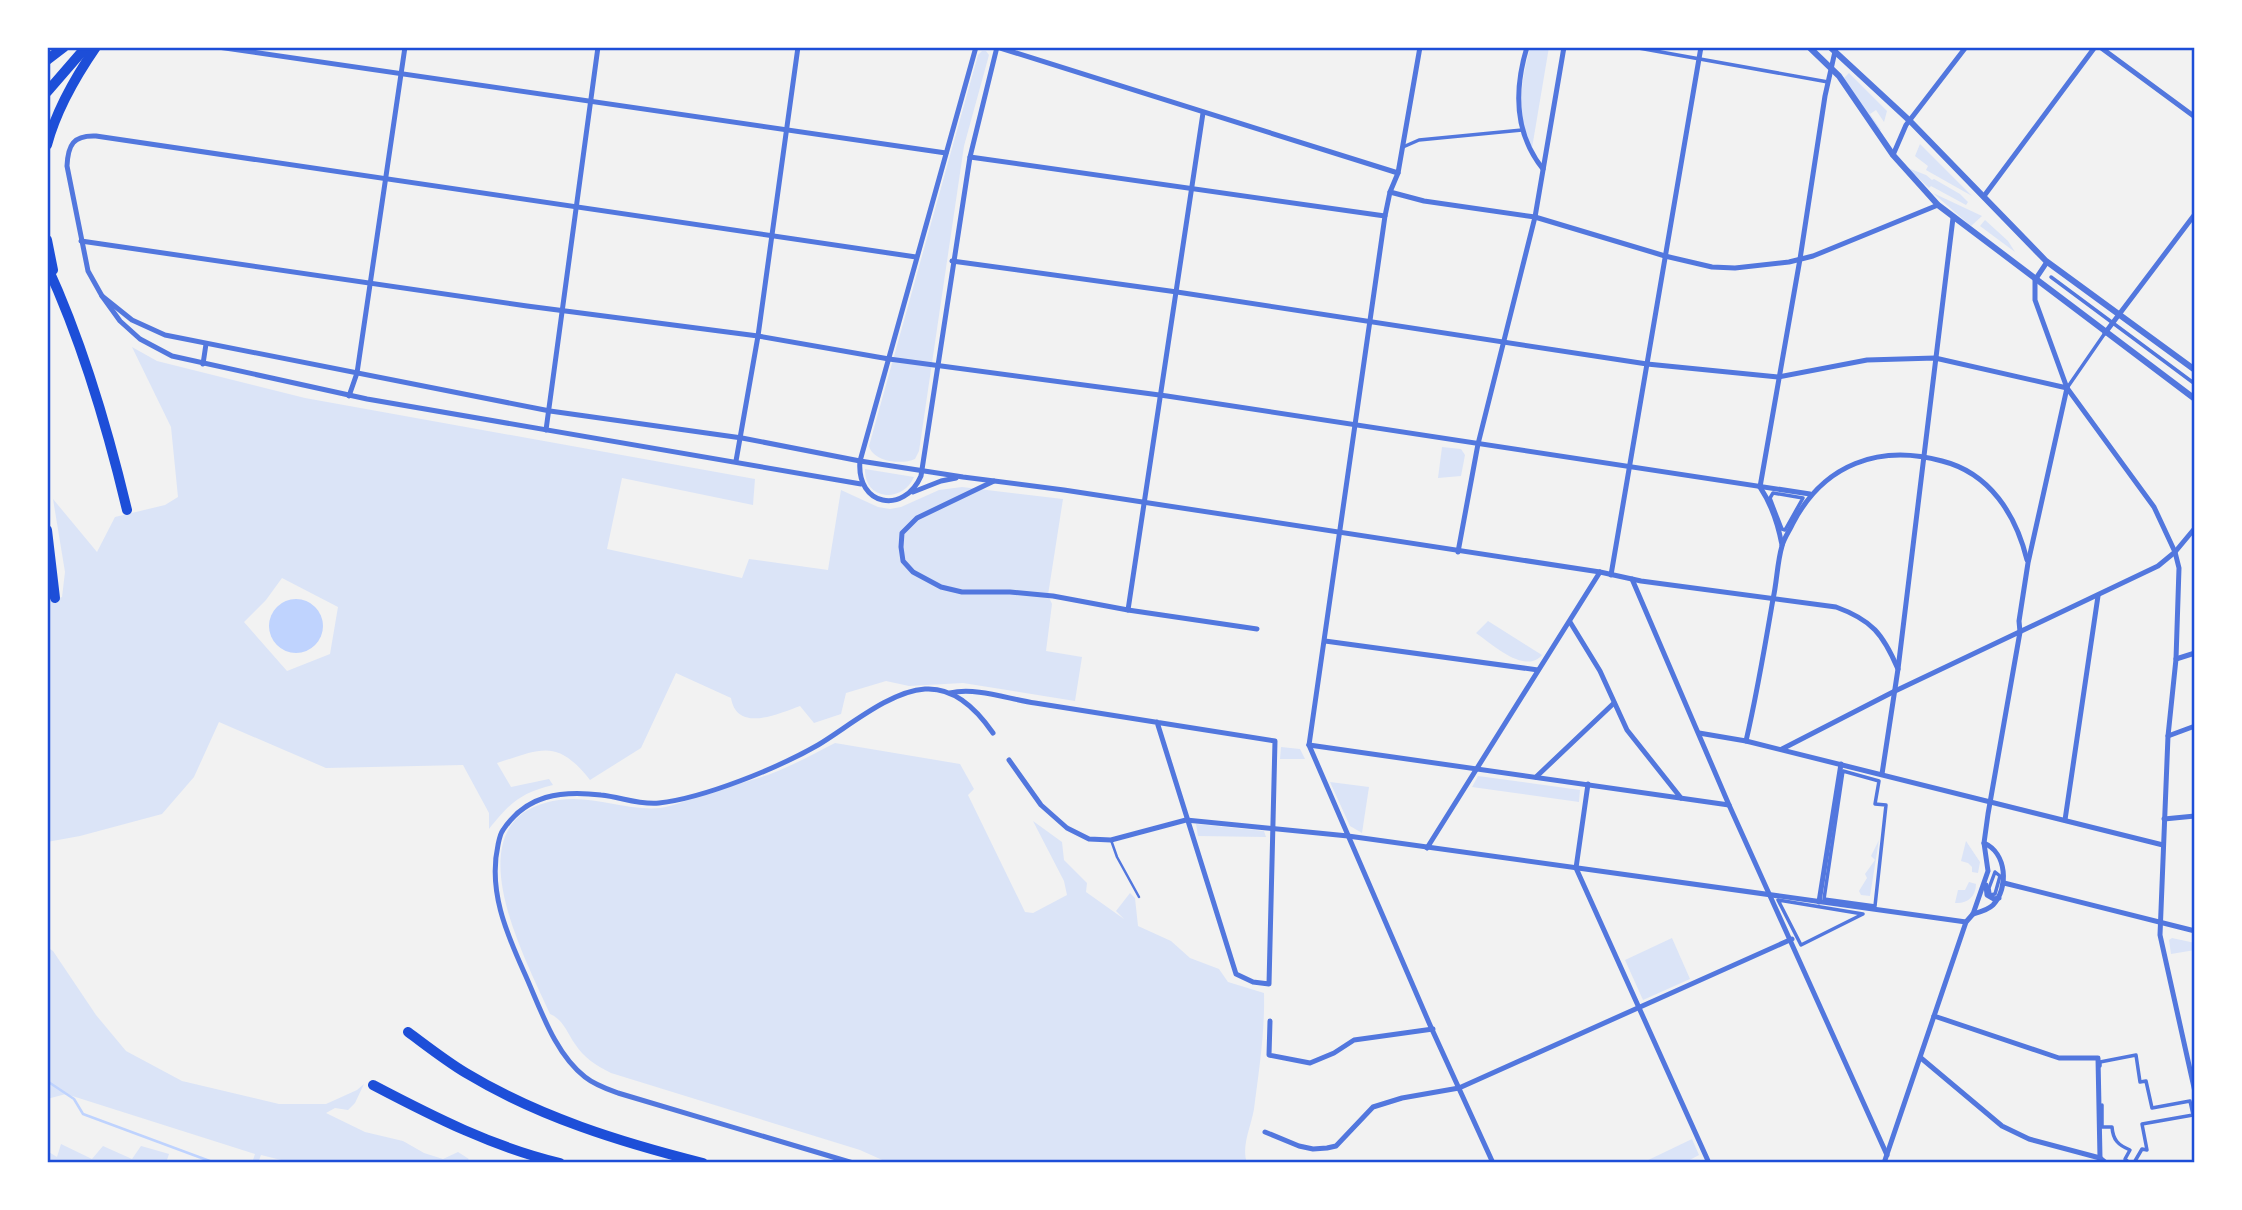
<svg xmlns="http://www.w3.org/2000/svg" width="2242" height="1210" font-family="'Fira Sans Condensed',sans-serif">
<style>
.green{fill:#dbe4f7;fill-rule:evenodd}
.water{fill:#bfd3fe}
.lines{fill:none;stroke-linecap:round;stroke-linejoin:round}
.stream{stroke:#bfd3fe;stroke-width:2.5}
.service{stroke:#5277de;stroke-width:2.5}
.pedestrian{stroke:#5277de;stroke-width:3.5}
.minor{stroke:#5277de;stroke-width:5}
.tertiary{stroke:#5277de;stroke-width:6}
.motorway{stroke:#1d4ed8;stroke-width:10}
.neatline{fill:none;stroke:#1d4ed8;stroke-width:2.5}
</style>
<rect width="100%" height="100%" fill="#f2f2f2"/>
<!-- green -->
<g class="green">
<path d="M1549 47 1532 148C1515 116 1521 81 1530 48Z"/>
<path d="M982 51H986L989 55 964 146 919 451 915 459C902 465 873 462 869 446L978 55Z"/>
<polygon points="1849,73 1887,111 1884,122 1876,110 1870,114 1881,130 1879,131 1844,78"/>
<polygon points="1920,144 1972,196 1926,170 1928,166 1915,156"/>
<polygon points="1908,168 1926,175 1932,180 1934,179 1960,194 1968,202 1966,205 1931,186 1929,188"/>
<polygon points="1933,193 1982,216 1971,226"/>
<polygon points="1985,220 2008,241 2015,252 1980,226"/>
<path d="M132 347 157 361 305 398 755 479 753 505 622 478 607 549 742 578 749 559 828 570 841 490 878 507 890 509 901 507 939 490 962 487 1063 499 1048 595 1052 604 1046 651 1082 657 1075 701 963 683 909 686 886 681 846 693 841 714 814 723 800 706C778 714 737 733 731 698L676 673 641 748 590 780C557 738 541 749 497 763L511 787 549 779 553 785C520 793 510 803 489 829V813L463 765 326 768 219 722 194 777 162 814 80 836 47 842V602L62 597 65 572 53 499 97 552 115 517 165 505 178 497 171 427ZM282 578 338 607 330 654 287 671 244 622 266 600Z"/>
<polygon points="1442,447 1461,449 1465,455 1461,476 1438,478"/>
<path d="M865 469 914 477C902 504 864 500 865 469Z"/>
<path d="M1488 621 1542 655C1525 675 1492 644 1476 633Z"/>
<path d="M835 743 960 764 974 789 968 795 1025 912 1033 913 1067 895 1064 881 1033 821 1062 842 1064 860 1087 883 1086 892 1124 919 1116 911 1130 893 1135 898 1138 926 1171 941 1190 958 1219 969 1228 982 1264 993C1265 1032 1259 1070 1254 1109 1251 1127 1241 1146 1247 1163H889L860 1150 611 1073C597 1066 584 1058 575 1044 567 1033 564 1020 550 1014 524 956 448 816 559 800 593 795 627 811 660 808 675 806 692 798 706 793 732 785 762 779 787 767 803 760 819 751 835 743Z"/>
<polygon points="1281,747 1300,749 1305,759 1280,759"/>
<polygon points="1478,776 1580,790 1579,802 1472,787"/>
<polygon points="1330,782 1369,787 1362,833 1350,826"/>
<polygon points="1196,824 1264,831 1266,837 1198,836"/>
<polygon points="1879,840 1870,896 1861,895 1859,891 1867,878 1865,874 1875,860 1871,856"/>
<polygon points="1966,841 1980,862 1978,873 1972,872 1972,867 1968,863 1961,861"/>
<path d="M1969 882 1976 884C1976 897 1967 904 1955 903L1958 890H1965Z"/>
<polygon points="1672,938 1690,979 1643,1000 1625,960"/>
<polygon points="2172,938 2195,943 2195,950 2171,954 2169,940"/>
<polygon points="47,947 53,951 96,1015 126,1051 182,1081 279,1104 326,1104 357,1090 364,1084 355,1103 348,1110 335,1108 326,1113 365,1132 403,1141 424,1153 443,1159 458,1152 469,1159 465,1163 293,1163 261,1155 258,1163 252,1163 255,1154 66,1094 47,1099"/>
<polygon points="1692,1139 1699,1155 1684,1163 1642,1163"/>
<polygon points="61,1144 92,1159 103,1146 132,1159 141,1146 169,1154 166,1163 47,1163 47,1151 57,1157"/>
</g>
<!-- water -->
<circle class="water" cx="296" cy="626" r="27"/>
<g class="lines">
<!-- stream -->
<polyline class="stream" points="47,1081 74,1099 83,1114 215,1163"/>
<!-- service -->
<polyline class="service" points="1111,840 1117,857 1139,897"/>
<!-- pedestrian -->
<g class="pedestrian">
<polyline points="1633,47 1828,82"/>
<polyline points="1403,147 1419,140 1522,130"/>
<polyline points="2051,277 2195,384"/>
<polyline points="2067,388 2105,333"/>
<polygon points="1773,493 1803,498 1785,530 1782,529 1770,498"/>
<polygon points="1843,771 1879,781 1875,804 1886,805 1875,906 1824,899"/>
<polygon points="1995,872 2000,876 1995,894 1990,895 1989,888"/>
<polygon points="1778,900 1863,914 1801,945"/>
<polyline points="2100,1066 2100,1062 2136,1055 2140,1082 2146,1081 2152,1108 2190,1101 2193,1115 2142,1124 2147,1150 2142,1149 2135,1161 2137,1163"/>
<path d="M2102 1105V1127H2112C2113 1140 2118 1145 2130 1150L2125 1159 2130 1163"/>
</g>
<!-- minor -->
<g class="minor">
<polyline points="218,47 946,153"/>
<path d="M976 47 860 461C856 506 904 515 921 476L970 157 997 47 1398 173"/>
<path d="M1527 47C1514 90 1514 133 1543 169"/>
<polyline points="2100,47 2195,117"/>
<polyline points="1893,155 1906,125 1966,47"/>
<polyline points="970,157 1385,216"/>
<polyline points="1390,192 1424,201 1535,217 1665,256 1712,267 1735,268 1789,262 1813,256 1938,205"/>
<polyline points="1984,196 2095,47"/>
<polyline points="81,241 527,306 758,336 889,359 1167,396 1810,494"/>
<polyline points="952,261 1177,292 1647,364 1778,377 1867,360 1935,358 2067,388"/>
<polyline points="2047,262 2035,280 2035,300 2067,388 2154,507 2175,552 2179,568 2176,659 2168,736 2160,935 2195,1092"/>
<path d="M102 296 132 320 165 335 550 411 742 438 860 461 963 477 1064 490 1600 572 1641 581 1836 607C1872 620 1883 634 1898 669"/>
<polyline points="2105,333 2195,214"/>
<polyline points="203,364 206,344"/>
<polyline points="349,396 357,373 405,47"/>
<polyline points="546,430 598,47"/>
<polyline points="736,461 758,336 798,47"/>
<polyline points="994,481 917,518 902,533 901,547 903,561 913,572 941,587 962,592 1010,592 1053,596 1128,610 1257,629"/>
<path d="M861 484 367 399 172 356 140 339 120 321 102 296 88 271 67 166C68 145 73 135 96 136L916 257"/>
<polyline points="1760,487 1800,259 1825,96 1836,47"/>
<path d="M1760 487C1772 505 1778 524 1782 545"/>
<polyline points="913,492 941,481 956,478"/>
<polyline points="1458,552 1478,444 1535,217 1564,47"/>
<polyline points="1611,575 1701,47"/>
<polyline points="1632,579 1729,805 1887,1155"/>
<polyline points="1128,610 1203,113"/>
<polyline points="1570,622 1600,671 1627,730 1681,798"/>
<polyline points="1325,641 1538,670"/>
<polyline points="2176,659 2195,653"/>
<path d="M950 693C976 687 1008 699 1035 703 1115 716 1195 728 1275 741L1269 984 1253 982 1236 974 1157 722"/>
<polyline points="1699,733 1746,741 2163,845"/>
<polyline points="2168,736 2195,726"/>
<path d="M1746 741C1757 694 1765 646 1773 599 1777 582 1777 563 1782 546 1784 538 1790 530 1793 523 1824 464 1879 444 1942 461 1990 473 2016 515 2027 560"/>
<polyline points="1309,745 1385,216 1390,192 1398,173 1420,47"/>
<polyline points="1309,745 1430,1025 1493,1163"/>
<polyline points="1309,745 1729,805"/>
<polyline points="1782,749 1893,692 2158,566 2175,552 2195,528"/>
<polyline points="1009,760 1041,805 1067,828 1089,839 1111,840 1186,820 1348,836 1966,922"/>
<polyline points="1882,774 1898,669 1953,218"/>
<polyline points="1536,777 1614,703"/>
<polyline points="1588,784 1576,868 1709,1163"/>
<polyline points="2164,819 2195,816"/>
<polyline points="2065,820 2098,596"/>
<polyline points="1427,848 1600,572"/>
<polyline points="2004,883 2195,931"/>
<polyline points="1986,885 1987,895 1994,899 1999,898"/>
<polyline points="1819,902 1841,764"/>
<path d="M1973 914C1980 912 1988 910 1993 905 2009 888 2007 853 1984 843"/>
<polyline points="1934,1016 2059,1058 2098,1058 2100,1158"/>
<polyline points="1270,1021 1269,1055 1310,1063 1334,1053 1354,1040 1433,1029"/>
<polyline points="1921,1058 2002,1126 2029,1139 2100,1158 2106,1163"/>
<polyline points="1265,1132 1299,1146 1313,1149 1327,1148 1336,1146 1373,1107 1402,1098 1459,1088 1792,939"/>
<path d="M853 1163 618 1093C607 1089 595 1085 585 1077 554 1053 540 1007 524 972 506 932 488 890 498 845 499 840 500 834 503 830 526 795 561 790 601 795 621 797 638 805 659 803 704 798 778 768 818 745 848 727 890 691 925 689 955 687 978 711 993 733"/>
<polyline points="1884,1163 1966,922 1973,914 1988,871 1984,843 1988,814 2020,632 2019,621 2028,563 2067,388"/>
</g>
<!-- tertiary -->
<g class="tertiary">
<polyline points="1809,47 1839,76 1893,155 1938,205 2195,399"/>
<polyline points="1830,47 1910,121 2046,261 2195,370"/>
</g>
<!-- motorway -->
<g class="motorway">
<polyline points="47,60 64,47"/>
<polyline points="47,92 86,47"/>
<path d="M47 145C56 111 76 76 96 47"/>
<polyline points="47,240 53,270"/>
<path d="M47 266C83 344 107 426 127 510"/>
<polyline points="47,530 55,598"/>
<path d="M408 1032C427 1046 446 1061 466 1073 539 1117 620 1142 703 1163"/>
<path d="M373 1085C434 1117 493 1147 560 1163"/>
</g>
</g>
<!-- border -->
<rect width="2242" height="1210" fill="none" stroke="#ffffff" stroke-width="98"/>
<rect x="49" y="49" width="2144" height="1112" class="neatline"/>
</svg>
